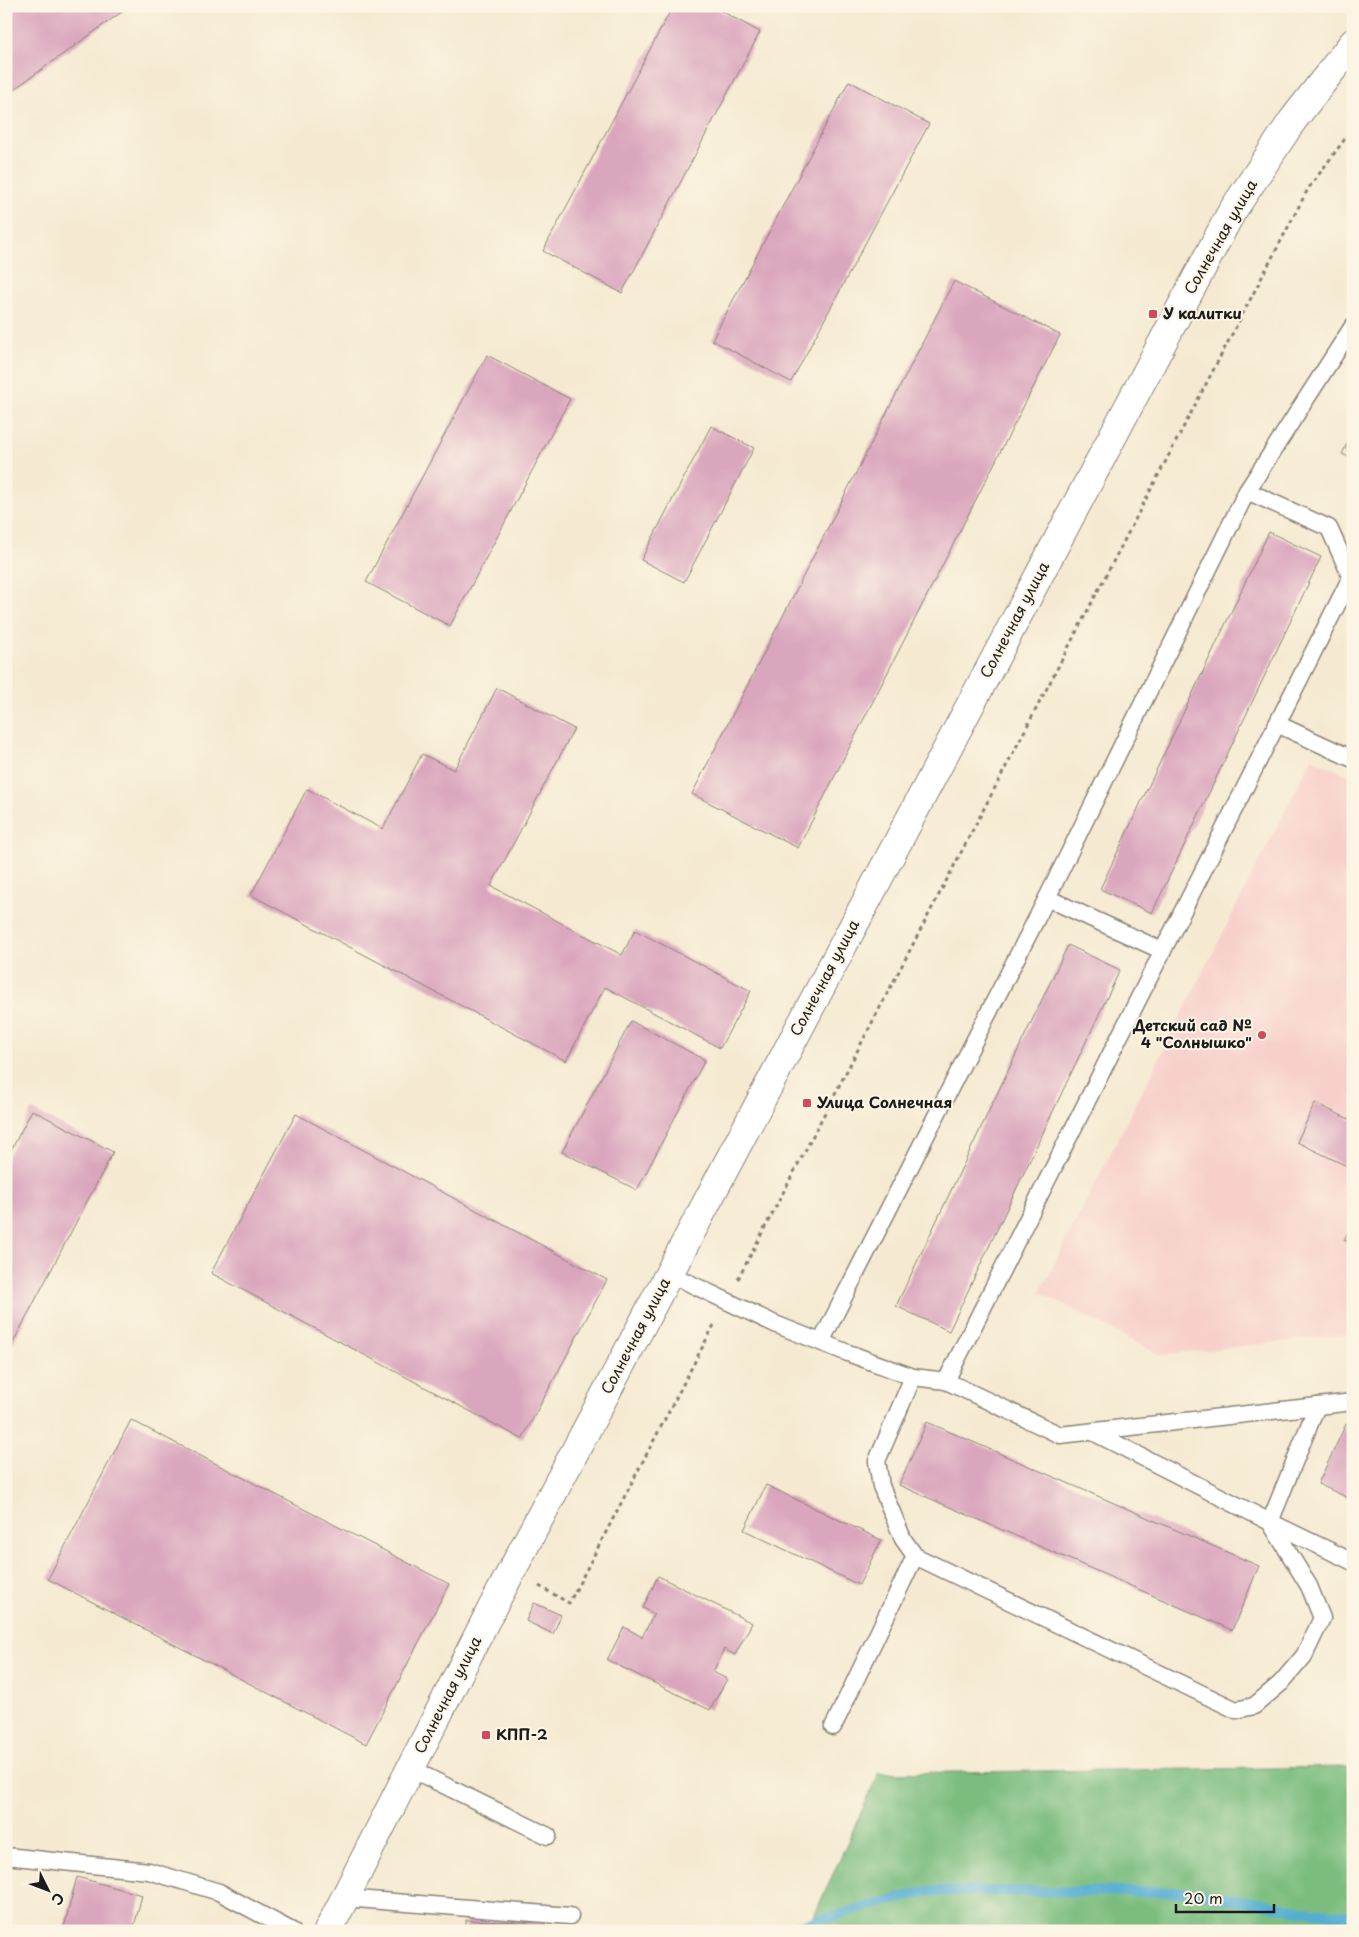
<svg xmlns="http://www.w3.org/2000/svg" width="1359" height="1937" font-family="'Playpen Sans',sans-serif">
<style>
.built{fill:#f7d0cb}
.forest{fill:#7bbd7f;stroke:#4c6c4e}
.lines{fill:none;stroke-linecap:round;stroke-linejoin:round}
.stream{stroke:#54aed1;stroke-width:10}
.building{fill:#daa6bd}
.lane-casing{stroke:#888376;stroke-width:19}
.secondary-casing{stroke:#888376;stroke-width:30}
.path{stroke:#888376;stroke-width:3;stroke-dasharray:4 4;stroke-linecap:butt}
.lane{stroke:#fff;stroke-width:16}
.secondary{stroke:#fff;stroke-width:28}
.poi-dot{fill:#d1495b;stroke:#fcf5e5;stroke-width:2}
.labels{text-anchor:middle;stroke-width:4;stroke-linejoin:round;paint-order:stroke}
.street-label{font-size:15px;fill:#1c1c1c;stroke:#fcf5e5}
.poi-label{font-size:15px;font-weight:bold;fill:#1c1c1c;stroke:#fcf5e5;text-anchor:start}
</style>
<rect width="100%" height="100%" fill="#fcf5e5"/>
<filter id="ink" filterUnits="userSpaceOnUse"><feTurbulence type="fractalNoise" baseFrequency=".02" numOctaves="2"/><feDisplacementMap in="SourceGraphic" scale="10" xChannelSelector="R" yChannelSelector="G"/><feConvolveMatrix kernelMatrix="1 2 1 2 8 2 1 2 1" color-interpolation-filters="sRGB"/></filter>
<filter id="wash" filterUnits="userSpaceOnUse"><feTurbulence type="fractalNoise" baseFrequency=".0096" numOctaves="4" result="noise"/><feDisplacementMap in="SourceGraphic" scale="20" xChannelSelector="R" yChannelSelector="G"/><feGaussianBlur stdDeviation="1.12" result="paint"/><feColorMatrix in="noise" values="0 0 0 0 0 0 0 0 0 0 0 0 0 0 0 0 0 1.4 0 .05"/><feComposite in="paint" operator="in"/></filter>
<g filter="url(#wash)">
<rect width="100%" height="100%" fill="#f5ead1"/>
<!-- built -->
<polygon class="built" points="1312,758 1353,778 1353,1334 1160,1355 1040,1292"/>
<!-- forest -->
<polygon class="forest" points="1353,1767 1353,1931 807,1931 879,1773"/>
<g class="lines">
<!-- stream -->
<polyline class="stream" points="777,1931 927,1891 1189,1892 1313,1912 1353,1916"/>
</g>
<g id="blocks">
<!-- building -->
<g class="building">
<polygon points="6,6 130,6 6,95"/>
<polygon points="673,6 712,6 760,32 622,293 543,251"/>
<polygon points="849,81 929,124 791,382 712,340"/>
<polygon points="954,281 1060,335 798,848 692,794"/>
<polygon points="487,355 570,399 450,626 366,582"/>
<polygon points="711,426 754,448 684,582 641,560"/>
<polygon points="1353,432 1353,459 1342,454"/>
<polygon points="1269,532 1321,557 1152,913 1100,889"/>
<polygon points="497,688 574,729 491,886 622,955 635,930 751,991 720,1048 605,987 566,1061 251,895 307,789 383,829 422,754 454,770"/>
<polygon points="1068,945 1120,970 949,1331 896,1306"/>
<polygon points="631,1021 705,1060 637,1190 562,1152"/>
<polygon points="1315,1103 1353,1121 1353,1169 1297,1142"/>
<polygon points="32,1110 113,1152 6,1356 6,1160"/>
<polygon points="296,1114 607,1280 522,1439 211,1273"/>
<polygon points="1353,1223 1353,1244 1344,1240"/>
<polygon points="131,1420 449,1584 366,1744 48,1579"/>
<polygon points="927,1422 1259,1566 1232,1630 899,1485"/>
<polygon points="1346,1424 1353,1427 1353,1500 1318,1484"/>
<polygon points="766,1485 881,1540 859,1585 744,1530"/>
<polygon points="658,1576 752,1623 735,1655 724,1649 713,1672 727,1679 710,1710 607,1660 624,1627 642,1637 654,1614 643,1608"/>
<polygon points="534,1603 561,1615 553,1634 526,1621"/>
<polygon points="77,1877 142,1895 133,1931 63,1931"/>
<polygon points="466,1920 545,1923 545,1931 466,1931"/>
</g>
</g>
</g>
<g filter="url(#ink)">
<use href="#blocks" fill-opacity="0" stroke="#888376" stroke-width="1"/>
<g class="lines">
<!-- lane casing -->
<g class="lane-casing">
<g id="lane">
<polyline points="1247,491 1353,326"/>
<polyline points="1277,724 1353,759"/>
<polyline points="1047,898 1163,951"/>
<polyline points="668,1273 775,1324 848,1353 913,1377 946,1381 1060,1435 1353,1402"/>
<polyline points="821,1342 1047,898 1247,491 1329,528 1351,577 946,1381"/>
<polyline points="913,1377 877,1461 881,1486 903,1539 915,1556 1236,1710 1254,1706 1281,1683 1304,1656 1322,1618 1309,1586 1270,1522 1093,1432"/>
<polyline points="1317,1406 1270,1522 1353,1562"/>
<polyline points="833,1727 915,1556"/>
<polyline points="411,1769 548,1836"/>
<polyline points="6,1856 149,1871 219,1892 292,1931"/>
<polyline points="344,1898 570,1916"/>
</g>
</g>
<!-- secondary casing -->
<g class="secondary-casing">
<polyline id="secondary" points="328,1931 493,1606 1231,213 1293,120 1353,43"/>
</g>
<!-- path -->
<g class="path">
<polyline points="738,1279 1308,189 1353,128"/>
<polyline points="539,1586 569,1603 715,1323"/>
</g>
<!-- lane -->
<use href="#lane" class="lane"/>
<!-- secondary -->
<use href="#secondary" class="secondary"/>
</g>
</g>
<!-- markers -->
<g class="poi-dot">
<rect x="1148" y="309" width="10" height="10" rx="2.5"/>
<circle cx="1262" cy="1035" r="5"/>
<rect x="802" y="1098" width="10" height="10" rx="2.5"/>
<rect x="481" y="1730" width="10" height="10" rx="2.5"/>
</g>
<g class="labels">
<!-- street labels -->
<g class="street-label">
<text transform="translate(1221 237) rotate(-60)" y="5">Солнечная улица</text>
<text transform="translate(1015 620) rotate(-62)" y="5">Солнечная улица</text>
<text transform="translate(825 978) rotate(-62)" y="5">Солнечная улица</text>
<text transform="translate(636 1336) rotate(-62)" y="5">Солнечная улица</text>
<text transform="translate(448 1695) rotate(-63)" y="5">Солнечная улица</text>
</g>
<!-- poi labels -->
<g class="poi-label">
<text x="1163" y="319">У калитки</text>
<text x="1252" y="1031" text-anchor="end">Детский сад №<tspan x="1252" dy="17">4 "Солнышко"</tspan></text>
<text x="817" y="1108">Улица Солнечная</text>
<text x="496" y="1740">КПП-2</text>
</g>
</g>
<!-- margin -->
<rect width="1359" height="1937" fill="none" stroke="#fcf5e5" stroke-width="25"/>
<!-- north arrow -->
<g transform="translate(48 1890) rotate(132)" stroke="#fcf5e5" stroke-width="4" paint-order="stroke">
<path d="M0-4L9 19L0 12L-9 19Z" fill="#1c1c1c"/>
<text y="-8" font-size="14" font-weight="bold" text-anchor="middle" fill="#1c1c1c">С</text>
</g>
<!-- scale -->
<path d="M1176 1904v8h98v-8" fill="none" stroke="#1c1c1c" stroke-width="2.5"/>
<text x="1184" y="1904" font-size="15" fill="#1c1c1c" stroke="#fcf5e5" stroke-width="4" paint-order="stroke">20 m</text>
</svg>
